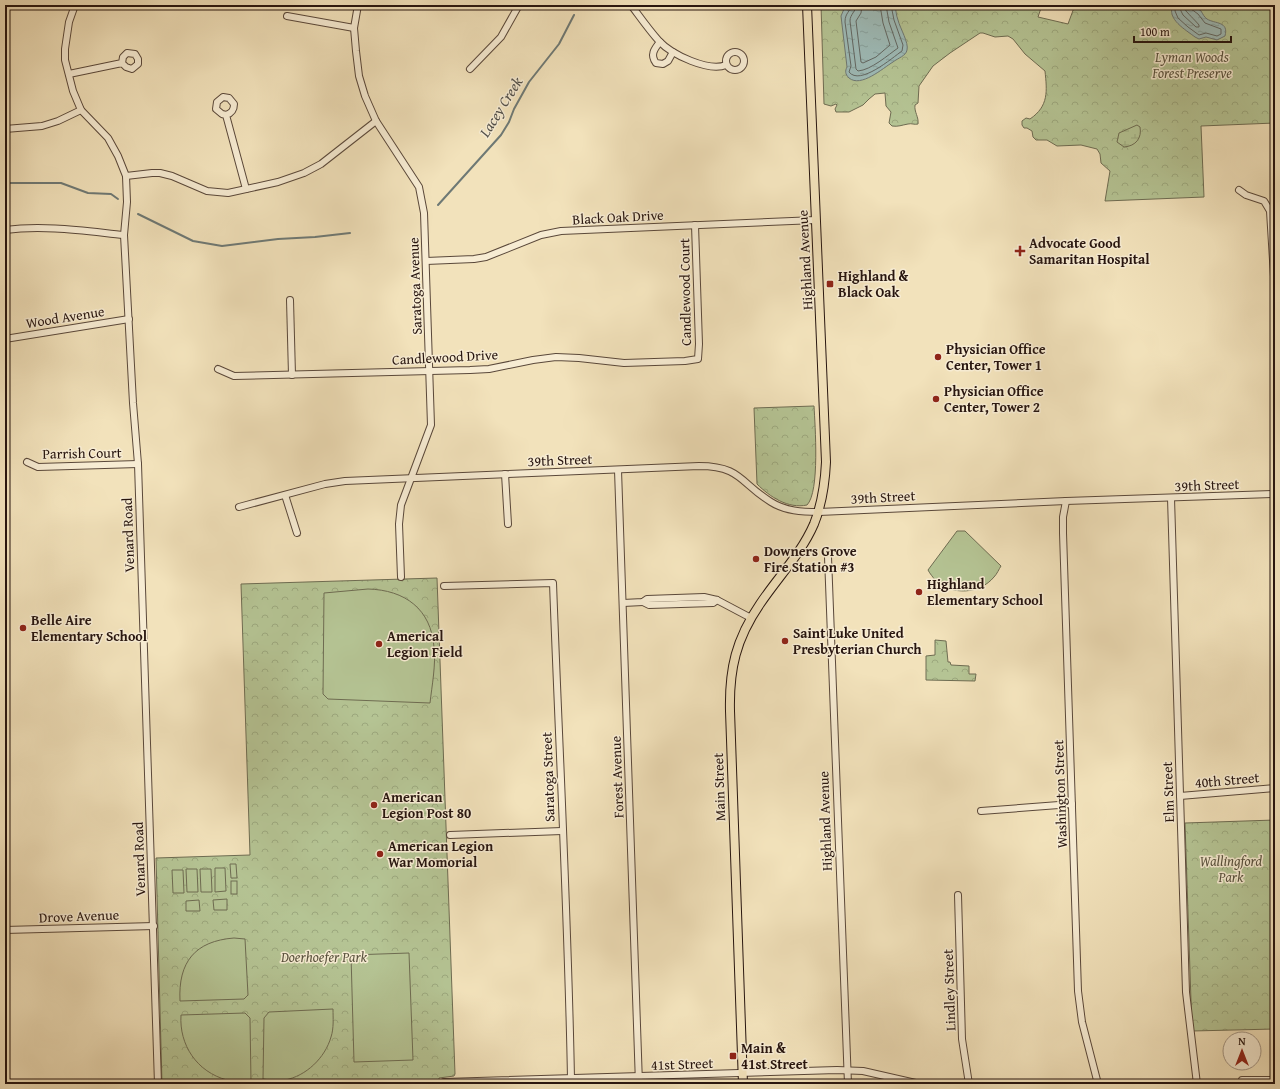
<svg xmlns="http://www.w3.org/2000/svg" width="1280" height="1089" font-family="'Gentium Book Plus',serif">
<style>
.forest{fill:url(#forest-crowns);stroke:#6e6c52}
.wetland{fill:url(#wetland-marsh);stroke:#6e6c52}
.pitch{fill:#b5c494;stroke:#6e6c52}
.water{fill:url(#water-ripples);stroke:#6e7975}
.lines{fill:none;stroke-linecap:round;stroke-linejoin:round}
.shore{stroke:#626864;stroke-width:1}
.stream{stroke:#6e7975;stroke-width:2}
.minor-casing{stroke:#5a483a;stroke-width:8}
.major-casing{stroke:#27150f;stroke-width:10}
.minor{stroke:#f7ecd3;stroke-width:6}
.major{stroke:#f2e2bb;stroke-width:8}
.poi-dot{fill:#8f2418;stroke:#f7ecd3;stroke-width:1.5}
.labels{text-anchor:middle;stroke-width:3;stroke-linejoin:round;paint-order:stroke}
.park-label{font-size:14px;font-style:italic;fill:#59523e;stroke:#f7ecd3}
.street-label{font-size:14px;fill:#27150f;stroke:#f7ecd3}
.poi-label{font-size:14px;font-weight:bold;fill:#27150f;stroke:#f7ecd3;text-anchor:start}
.water-label{font-size:15px;font-style:italic;fill:#514f4a;stroke:#f7ecd3}
</style>
<defs>
<pattern id="forest-crowns" width="20" height="18" patternUnits="userSpaceOnUse"><rect width="20" height="18" fill="#b5c494"/><path d="M2 6a3 3 0 1 1 6 0M12 15a3 3 0 1 1 6 0" fill="none" stroke="#9ca87e"/></pattern>
<pattern id="wetland-marsh" width="20" height="14" patternUnits="userSpaceOnUse"><rect width="20" height="14" fill="#b5c494"/><path d="M1 5h8M5 5V1M11 12h8M15 12V8" fill="none" stroke="#9ca87e"/></pattern>
<pattern id="water-ripples" width="26" height="14" patternUnits="userSpaceOnUse"><rect width="26" height="14" fill="#9ebcb9"/><path d="M2 4q2-2 4 0t4 0M15 11q2-2 4 0t4 0" fill="none" stroke="#88a19e"/></pattern>
</defs>
<rect width="100%" height="100%" fill="#f2e2bb"/>
<filter id="stains"><feTurbulence type="fractalNoise" baseFrequency=".005" numOctaves="4"/><feColorMatrix values="0 0 0 0 .2 0 0 0 0 .09 0 0 0 0 .02 0 0 0 .5 -.17"/></filter>
<radialGradient id="worn" r=".72"><stop offset=".6" stop-color="#630" stop-opacity="0"/><stop offset="1" stop-color="#630" stop-opacity=".3"/></radialGradient>
<!-- forest -->
<g class="forest">
<path d="M821 5H1042L1038 17 1068 24 1075 5H1275V123L1201 126 1204 197 1105 201 1110 171 1101 163 1100 154 1097 149 1081 145 1057 146 1047 140H1036L1033 137 1032 131 1027 128H1024L1022 125V121L1026 118 1030 119C1049 106 1047 91 1045 71L1025 54 1013 39 1008 36 995 37 983 33H980L950 53 933 66 919 86 918 103 915 105C914 112 919 117 918 124 914 125 912 123 908 124 902 125 898 127 892 126L889 123 891 112 886 106 885 93 875 94 869 99 863 105 849 112H836L835 109 837 105 836 104 831 106 824 104Z"/>
<path d="M814 406C815 425 820 492 807 505 788 509 770 497 757 484L754 408Z"/>
<polygon points="437,578 455,1074 454,1076 439,1078 439,1082 390,1084 162,1084 156,858 250,855 241,584"/>
<polygon points="935,640 946,641 948,662 950,662 951,665 969,666 969,674 976,674 975,681 926,680 926,656 935,655"/>
<polygon points="1275,820 1275,1029 1192,1031 1185,823"/>
</g>
<!-- wetland -->
<path class="wetland" d="M1137 125 1140 127C1142 138 1136 146 1124 147L1117 142 1119 133Z"/>
<!-- pitch -->
<g class="pitch">
<path d="M957 531H965L1001 566C999 569 997 574 994 577 980 594 952 596 935 580 933 577 930 574 928 570Z"/>
<path d="M368 589C405 590 431 609 434 647 436 665 432 685 430 703L328 699 323 694 324 593Z"/>
<polygon points="230,864 236,864 237,878 231,878"/>
<polygon points="215,868 225,868 226,891 215,892"/>
<polygon points="186,869 197,869 198,892 187,892"/>
<polygon points="200,869 211,869 212,892 201,892"/>
<polygon points="172,870 183,870 184,893 173,893"/>
<rect x="231" y="881" width="6" height="13"/>
<polygon points="227,899 227,910 214,910 213,900"/>
<polygon points="199,900 200,911 186,911 186,901"/>
<path d="M234 938 245 939 248 995 244 999 180 1001C178 962 195 941 234 938Z"/>
<polygon points="409,953 413,1060 354,1062 351,955"/>
<path d="M333 1009C333 1018 334 1028 331 1037 325 1058 306 1076 285 1080 278 1081 270 1080 263 1079L264 1018 269 1012Z"/>
<path d="M245 1013 250 1018 251 1082C243 1082 234 1083 227 1080 197 1072 179 1045 181 1015Z"/>
</g>
<!-- water -->
<g class="water">
<path d="M850 5H895C896 10 896 15 898 20 900 28 909 43 907 50 906 56 898 58 893 62 883 68 861 88 849 78 845 74 845 71 847 67L841 16 844 9Z"/>
<path d="M1173 5C1183 5 1193 4 1201 11 1203 14 1204 17 1207 19 1215 24 1229 21 1225 36L1217 40 1206 37 1199 39 1195 37C1186 30 1166 19 1173 5Z"/>
</g>
<g class="lines">
<!-- shore -->
<g class="shore">
<path d="M851 5C851 12 845 12 845 22L851 66 849 72C860 86 892 58 902 51L903 45 894 20 891 5"/>
<path d="M856 5C856 12 850 14 850 21L856 69 858 71C871 70 888 55 898 48L889 22 886 5"/>
<polyline points="862,5 861,13 856,21 861,62 863,63 876,57 890,45 883,23 880,5"/>
<polyline points="1176,5 1175,11 1178,18 1188,27 1199,35 1206,33 1217,36 1221,34 1221,29 1205,23 1198,14 1191,9 1189,5"/>
<path d="M1182 8H1184C1187 13 1195 20 1199 25V27H1196L1183 15 1181 11Z"/>
</g>
<!-- stream -->
<g class="stream">
<polyline points="5,183 61,183 88,193 111,194 118,199"/>
<polyline points="438,205 501,135 509,122 514,109 529,82 559,44 574,15"/>
<polyline points="138,214 193,241 222,246 278,239 315,237 350,233"/>
</g>
<!-- minor casing -->
<g class="minor-casing">
<g id="minor">
<polyline points="75,5 69,22 65,49 65,60 73,91 81,110 108,138 118,156 126,176 127,202 124,235 133,403 138,464 158,1084"/>
<polyline points="358,5 354,28 356,51 359,76 365,96 376,121 419,187 424,213 431,425 401,505 399,524 401,577"/>
<path d="M631 5C640 17 649 30 659 41 672 55 709 72 726 65"/>
<polyline points="287,16 354,28"/>
<path d="M660 42C654 49 650 55 656 63L663 64 668 61 673 52"/>
<circle cx="735" cy="61" r="9"/>
<polyline points="470,69 501,37 519,5"/>
<polyline points="69,74 122,63 126,67 132,69 138,64 138,59 135,54 127,53 123,57 122,63"/>
<path d="M226 115C232 113 234 110 234 104L229 98 223 97 217 102 216 109 222 114 226 115 246 189"/>
<polyline points="5,129 42,126 58,121 81,110"/>
<polyline points="126,176 152,173 160,173 172,176 207,191 228,193 278,182 304,173 321,164 376,121"/>
<polyline points="1239,190 1246,195 1264,201 1270,211 1275,293"/>
<path d="M5 230C45 225 84 231 124 235"/>
<polyline points="426,261 474,259 486,257 541,235 561,231 816,220"/>
<polyline points="290,300 292,375"/>
<polyline points="5,339 129,319"/>
<polyline points="218,369 234,376 470,370 489,369 533,360 556,357 579,358 624,363 685,361 698,359 699,344 695,225"/>
<polyline points="27,462 38,467 138,464"/>
<polyline points="618,470 639,1084"/>
<polyline points="505,474 508,524"/>
<polyline points="285,495 297,533"/>
<polyline points="1171,498 1186,992 1197,1084"/>
<polyline points="1066,501 1063,517 1063,533 1078,991 1082,1022 1098,1084"/>
<path d="M239 507 325 484 345 481 699 466C741 466 740 483 771 502 785 511 802 512 819 512L1066 501 1275 494"/>
<polyline points="828,557 848,1084"/>
<path d="M444 586 553 583C559 748 568 913 571 1079"/>
<polyline points="643,602 649,605 713,603 717,600"/>
<polyline points="623,603 643,602 647,599 704,597 717,600 751,618"/>
<polyline points="1180,796 1275,788"/>
<polyline points="981,811 1072,804"/>
<polyline points="450,835 562,831"/>
<polyline points="958,895 962,1039 969,1084"/>
<polyline points="5,930 154,926"/>
<polyline points="1242,1080 1275,1080"/>
<polyline points="444,1084 444,1082 837,1070 863,1071 920,1084"/>
</g>
</g>
<!-- major casing -->
<g class="major-casing">
<path id="major" d="M743 1084 730 711C729 669 736 639 760 604 778 577 801 554 814 524 822 504 825 483 826 462L807 5"/>
</g>
<!-- minor -->
<use href="#minor" class="minor"/>
<!-- major -->
<use href="#major" class="major"/>
</g>
<!-- markers -->
<g class="poi-dot">
<path d="M1018 245h4v4h4v4h-4v4h-4v-4h-4v-4h4z"/>
<rect x="826" y="280" width="8" height="8" rx="2"/>
<circle cx="938" cy="357" r="4"/>
<circle cx="936" cy="399" r="4"/>
<circle cx="756" cy="559" r="4"/>
<circle cx="919" cy="592" r="4"/>
<circle cx="23" cy="628" r="4"/>
<circle cx="785" cy="641" r="4"/>
<circle cx="379" cy="644" r="4"/>
<circle cx="374" cy="805" r="4"/>
<circle cx="380" cy="854" r="4"/>
<rect x="729" y="1052" width="8" height="8" rx="2"/>
</g>
<g class="labels">
<!-- park labels -->
<g class="park-label">
<text x="1192" y="62">Lyman Woods<tspan x="1192" dy="16">Forest Preserve</tspan></text>
<text x="1231" y="866">Wallingford<tspan x="1231" dy="16">Park</tspan></text>
<text x="324" y="962">Doerhoefer Park</text>
</g>
<!-- street labels -->
<g class="street-label">
<text transform="translate(618 217) rotate(-3)" y="5">Black Oak Drive</text>
<text transform="translate(805 260) rotate(-93)" y="5">Highland Avenue</text>
<text transform="translate(415 286) rotate(-92)" y="5">Saratoga Avenue</text>
<text transform="translate(685 292) rotate(-91)" y="5">Candlewood Court</text>
<text transform="translate(65 317) rotate(-9)" y="5">Wood Avenue</text>
<text transform="translate(445 357) rotate(-3)" y="5">Candlewood Drive</text>
<text transform="translate(82 453) rotate(-1)" y="5">Parrish Court</text>
<text transform="translate(560 460) rotate(-2)" y="5">39th Street</text>
<text transform="translate(1207 485) rotate(-2)" y="5">39th Street</text>
<text transform="translate(883 497) rotate(-3)" y="5">39th Street</text>
<text transform="translate(128 535) rotate(-92)" y="5">Venard Road</text>
<text transform="translate(548 777) rotate(-92)" y="5">Saratoga Street</text>
<text transform="translate(617 777) rotate(-92)" y="5">Forest Avenue</text>
<text transform="translate(1227 780) rotate(-5)" y="5">40th Street</text>
<text transform="translate(719 787) rotate(-92)" y="5">Main Street</text>
<text transform="translate(1168 792) rotate(-92)" y="5">Elm Street</text>
<text transform="translate(1060 794) rotate(-92)" y="5">Washington Street</text>
<text transform="translate(825 821) rotate(-92)" y="5">Highland Avenue</text>
<text transform="translate(139 859) rotate(-92)" y="5">Venard Road</text>
<text transform="translate(79 916) rotate(-2)" y="5">Drove Avenue</text>
<text transform="translate(949 990) rotate(-92)" y="5">Lindley Street</text>
<text transform="translate(682 1064) rotate(-2)" y="5">41st Street</text>
</g>
<!-- poi labels -->
<g class="poi-label">
<text x="1029" y="248">Advocate Good<tspan x="1029" dy="16">Samaritan Hospital</tspan></text>
<text x="838" y="281">Highland &amp;<tspan x="838" dy="16">Black Oak</tspan></text>
<text x="946" y="354">Physician Office<tspan x="946" dy="16">Center, Tower 1</tspan></text>
<text x="944" y="396">Physician Office<tspan x="944" dy="16">Center, Tower 2</tspan></text>
<text x="764" y="556">Downers Grove<tspan x="764" dy="16">Fire Station #3</tspan></text>
<text x="927" y="589">Highland<tspan x="927" dy="16">Elementary School</tspan></text>
<text x="31" y="625">Belle Aire<tspan x="31" dy="16">Elementary School</tspan></text>
<text x="793" y="638">Saint Luke United<tspan x="793" dy="16">Presbyterian Church</tspan></text>
<text x="387" y="641">Americal<tspan x="387" dy="16">Legion Field</tspan></text>
<text x="382" y="802">American<tspan x="382" dy="16">Legion Post 80</tspan></text>
<text x="388" y="851">American Legion<tspan x="388" dy="16">War Momorial</tspan></text>
<text x="741" y="1053">Main &amp;<tspan x="741" dy="16">41st Street</tspan></text>
</g>
<!-- water labels -->
<g class="water-label">
<text transform="translate(501 107) rotate(-58)" y="5">Lacey Creek</text>
</g>
</g>
<!-- margin -->
<rect width="1280" height="1089" fill="none" stroke="#f2e2bb" stroke-width="20"/>
<rect x="6" y="6" width="1268" height="1077" fill="none" stroke="#27150f" stroke-width="2"/>
<rect x="10" y="10" width="1260" height="1069" fill="none" stroke="#27150f"/>
<!-- north arrow -->
<g transform="translate(1242 1051)"><circle r="19" fill="#f7ecd3" stroke="#a49685"/>
<path d="M0-3L7 15L0 10L-7 15Z" fill="#8f2418"/>
<text y="-6" font-size="11" font-weight="bold" text-anchor="middle" fill="#27150f">N</text>
</g>
<!-- scale -->
<path d="M1134 36v6h97v-6" fill="none" stroke="#27150f" stroke-width="2"/>
<text x="1140" y="36" font-size="12" fill="#27150f" stroke="#f7ecd3" stroke-width="3" paint-order="stroke">100 m</text>
<rect width="100%" height="100%" filter="url(#stains)"/>
<rect width="100%" height="100%" fill="url(#worn)"/>
</svg>
